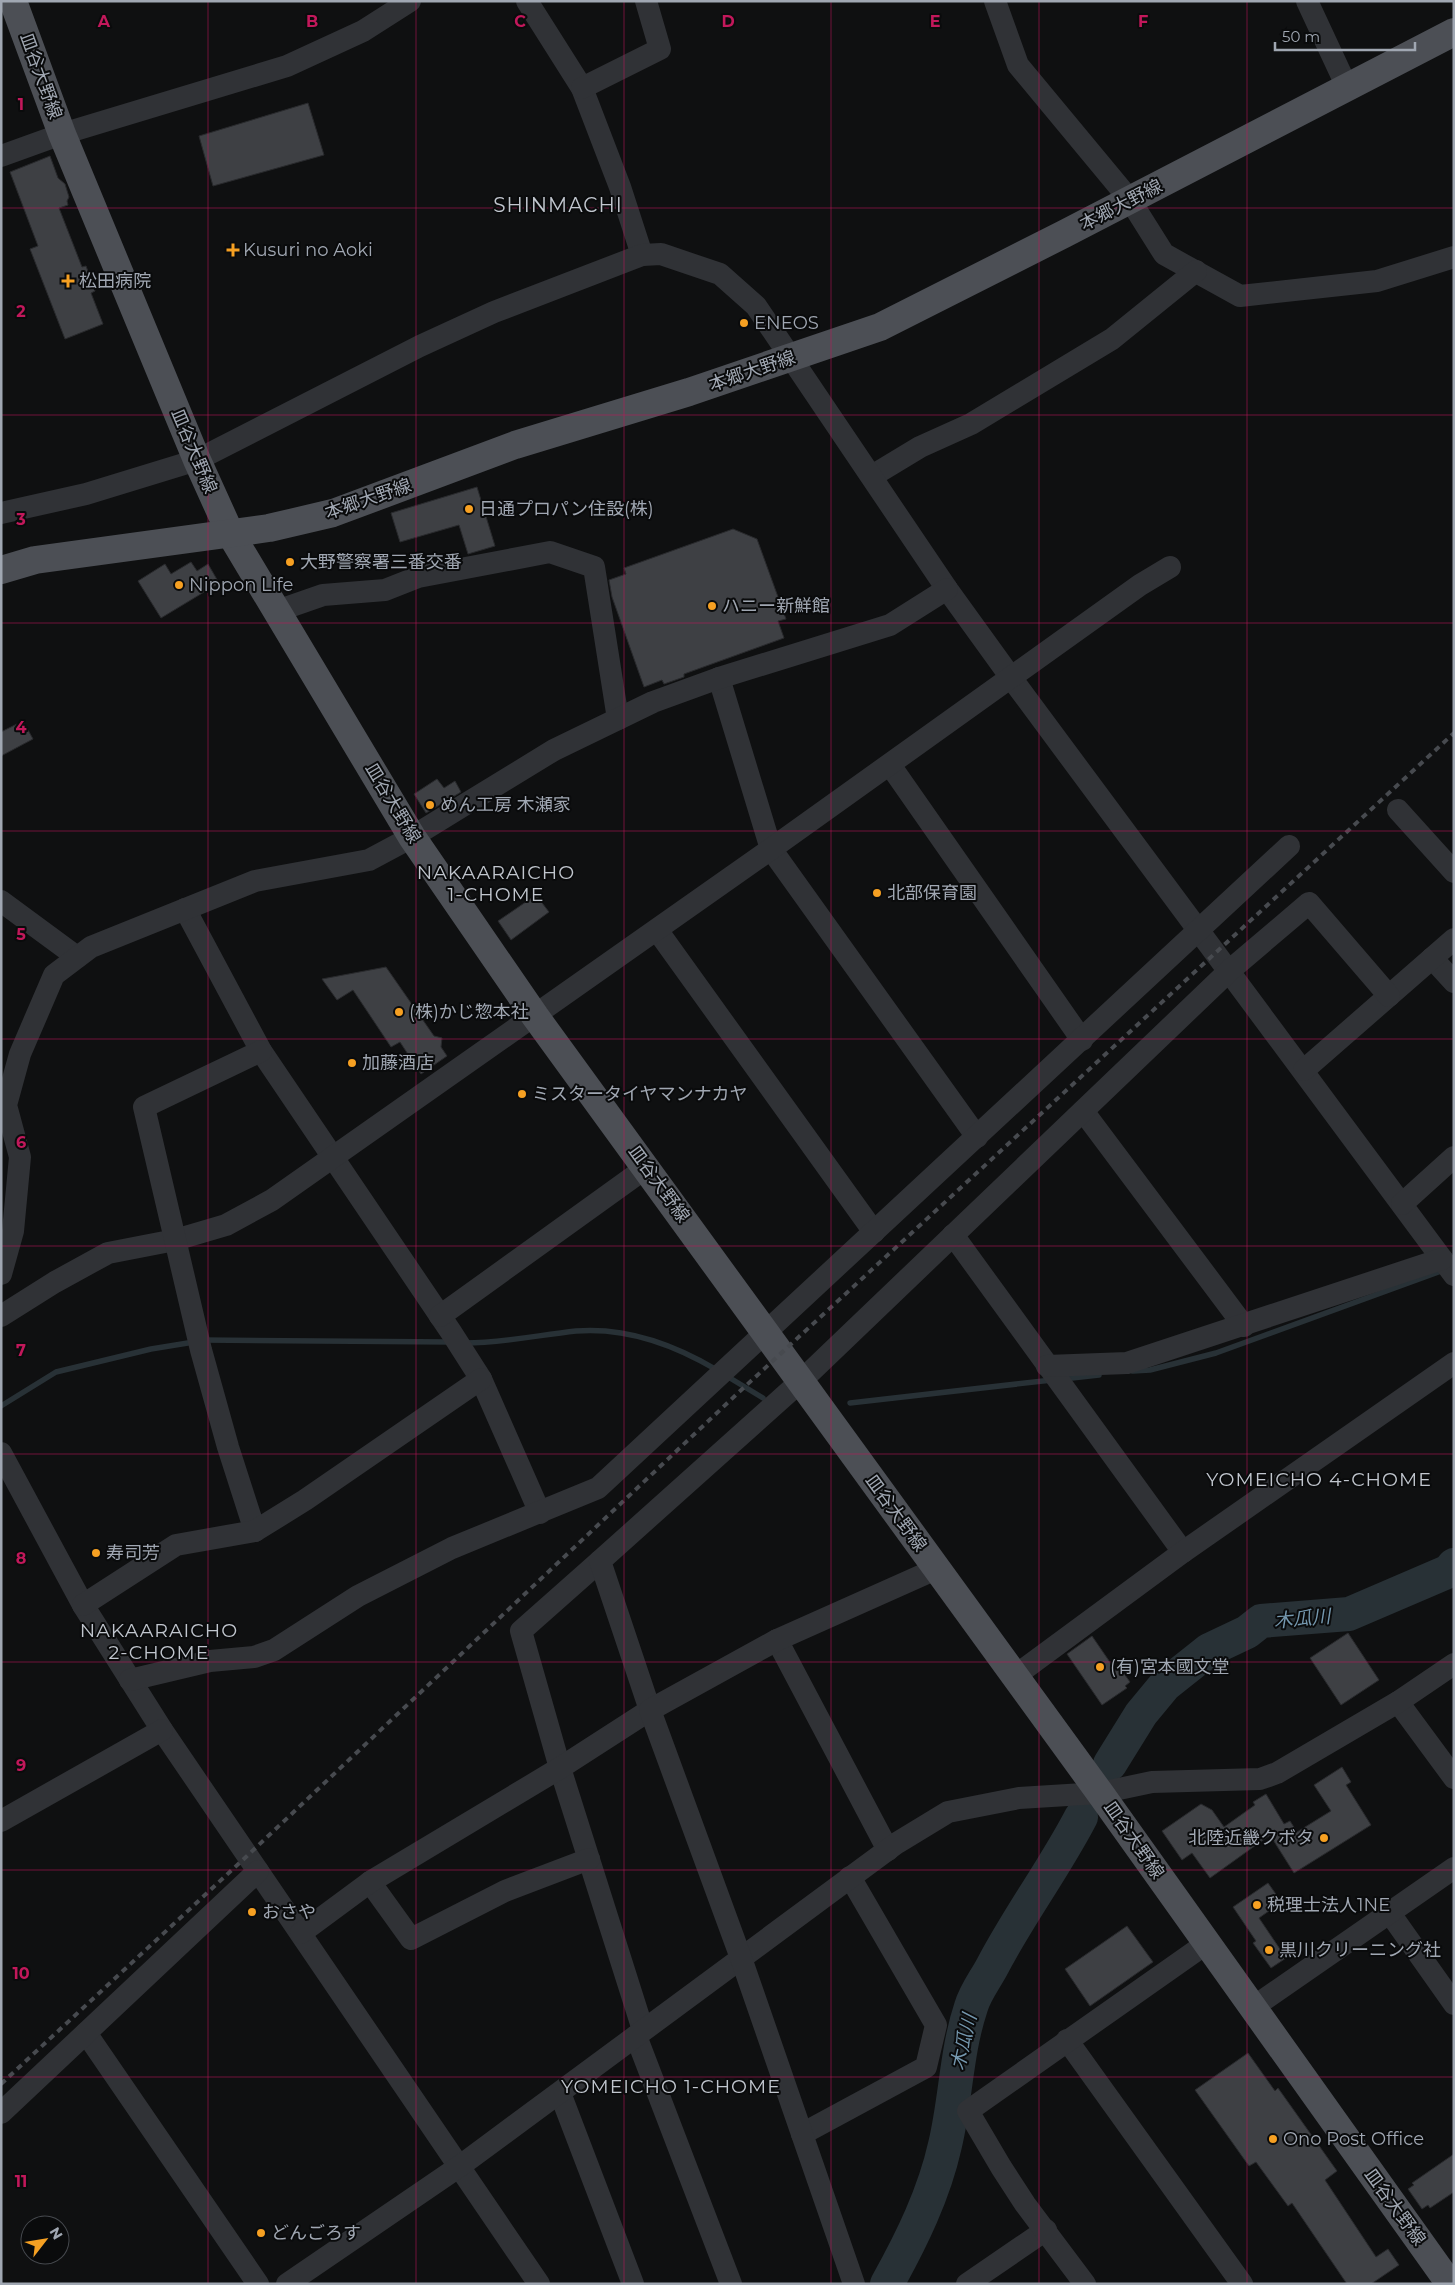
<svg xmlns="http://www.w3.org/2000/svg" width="1455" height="2285" font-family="Montserrat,'Noto Sans JP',sans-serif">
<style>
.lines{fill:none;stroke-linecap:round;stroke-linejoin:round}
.stream{stroke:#283136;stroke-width:5.5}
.river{stroke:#283136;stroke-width:34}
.building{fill:#3e4044;stroke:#292a2d}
.minor{stroke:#303236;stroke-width:22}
.major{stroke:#4c4f55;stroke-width:28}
.rail{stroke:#474a4f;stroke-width:4;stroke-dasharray:6 5;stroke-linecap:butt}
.grid{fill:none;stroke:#c2185b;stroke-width:1;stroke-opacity:0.55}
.poi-dot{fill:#f6a022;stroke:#0a0b0c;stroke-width:2}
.labels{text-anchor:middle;stroke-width:4;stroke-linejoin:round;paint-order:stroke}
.street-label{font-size:18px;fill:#a0a7b2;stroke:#0a0b0c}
.poi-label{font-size:18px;fill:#a0a7b2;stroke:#0a0b0c;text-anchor:start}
.neighbourhood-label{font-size:19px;letter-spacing:1px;fill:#c1c6ce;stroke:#0a0b0c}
.water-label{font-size:19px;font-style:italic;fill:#7598af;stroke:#0a0b0c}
.quarter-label{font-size:20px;letter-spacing:1px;fill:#c1c6ce;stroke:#0a0b0c}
.grid-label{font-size:16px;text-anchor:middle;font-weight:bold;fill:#c2185b;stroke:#0a0b0c;stroke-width:4;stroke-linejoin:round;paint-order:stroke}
</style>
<rect width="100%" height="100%" fill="#0f1011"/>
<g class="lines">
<!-- stream -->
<g class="stream">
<polyline points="203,1340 451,1342"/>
<path d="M465 1343C502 1343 539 1335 576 1331 626 1327 675 1345 717 1370"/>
<polyline points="1133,1371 1150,1370 1216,1353 1444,1270"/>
<polyline points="725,1375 763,1398"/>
<polyline points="1063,1379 1099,1375"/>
<polyline points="850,1403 1052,1380"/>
<polyline points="1,1406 56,1372 151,1349 194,1342"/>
</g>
<!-- river -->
<g class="river">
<polyline points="1110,1764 1141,1714 1165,1685 1209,1650 1247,1632 1261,1621 1349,1614 1449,1571 1454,1565"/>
<path d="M887 2284C912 2239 934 2194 945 2145 956 2099 956 2052 971 2007 975 1993 985 1980 992 1967 1019 1915 1054 1869 1081 1817"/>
</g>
</g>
<!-- building -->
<g class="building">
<polygon points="308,103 324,155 213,186 199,136"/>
<polygon points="50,156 58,178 65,184 69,197 67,201 68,205 59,208 82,267 86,266 95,291 91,293 103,324 65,339 30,249 38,246 10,172"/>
<polygon points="477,487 495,546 468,554 459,525 400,542 391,513"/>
<polygon points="733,529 757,539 786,619 778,621 784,638 684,674 684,677 664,684 662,680 644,687 612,597 609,580 626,574 624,568"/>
<polygon points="191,562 197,571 208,564 219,583 161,618 138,581 165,564 171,574"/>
<polygon points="23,721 33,739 1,756 1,732"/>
<polygon points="437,779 444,788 455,781 461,792 426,813 414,794"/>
<polygon points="536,895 549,912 511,940 498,921"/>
<polygon points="386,967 434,1036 442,1038 441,1047 447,1056 421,1074 400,1042 391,1047 353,990 337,1000 322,979"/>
<polygon points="1348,1633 1379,1680 1341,1705 1310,1658"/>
<polygon points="1092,1636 1116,1671 1120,1668 1130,1682 1125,1686 1127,1688 1102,1705 1067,1654"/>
<polygon points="1342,1767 1351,1782 1346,1785 1371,1825 1294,1873 1270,1835 1210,1878 1192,1853 1182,1860 1162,1831 1201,1804 1212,1810 1224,1827 1255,1805 1253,1802 1266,1794 1284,1824 1290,1821 1297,1832 1331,1811 1314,1785"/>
<polygon points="1268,1883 1278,1897 1272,1901 1276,1906 1259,1918 1286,1958 1271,1968 1253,1943 1256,1941 1233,1907"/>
<polygon points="1127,1926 1153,1962 1090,2006 1065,1969"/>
<polygon points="1248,2053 1275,2091 1278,2088 1337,2171 1325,2180 1376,2257 1388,2249 1399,2265 1371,2284 1347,2284 1292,2203 1288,2206 1256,2162 1249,2166 1195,2090"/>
<polygon points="1454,2154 1454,2192 1430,2208 1428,2205 1422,2209 1408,2189 1414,2185 1412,2183"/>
</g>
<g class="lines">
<!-- minor -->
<g class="minor">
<polyline points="527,1 582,88 620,187 642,255"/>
<polyline points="995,1 1018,65 1130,200 1164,254 1240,296 1377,281 1454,257"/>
<polyline points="1307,1 1347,87"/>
<polyline points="582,88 660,49 646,1"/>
<polyline points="1,156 62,134 287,66 363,31 410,1"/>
<polyline points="872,476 920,447 971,424 1112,339 1196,271"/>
<polyline points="1,513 86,494 197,460 420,346 494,312 642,255 661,254 720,274 756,306 947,589 1012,679 1454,1275"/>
<polyline points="277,611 323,595 385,590 418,577 550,552 594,567 618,719"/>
<polyline points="719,678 771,849 977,1137"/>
<polyline points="890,765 1082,1040"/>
<polyline points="1398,810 1454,872"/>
<polyline points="1,901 77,957"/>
<polyline points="185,909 261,1051 451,1332 481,1379 540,1513"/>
<polyline points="657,930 874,1232"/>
<polyline points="1432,958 1454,982"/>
<polyline points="1304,1070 1454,939"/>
<polyline points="1083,1111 1244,1326"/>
<polyline points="1402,1204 1454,1157"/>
<polyline points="953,1235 1183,1552"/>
<polyline points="1,1274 13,1231 20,1157 6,1105 20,1054 54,975 91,947 255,881 369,860 412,837 554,750 653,702 719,678 890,625 947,589"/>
<polyline points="1,1316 55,1282 108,1253 175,1240 226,1225 272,1200 771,849 1140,585 1170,567"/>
<polyline points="440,1316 647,1167"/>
<polyline points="1047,1366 1127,1363 1442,1259"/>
<polyline points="1,1453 83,1605 162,1730 539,2284"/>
<polyline points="255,1531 228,1447 201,1350 144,1107 261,1051"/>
<polyline points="600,1561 521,1631 560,1768 643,2030"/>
<polyline points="83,1605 176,1545 255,1531 305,1500 481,1379"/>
<polyline points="777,1640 888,1850"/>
<polyline points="1015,1676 1183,1552 1454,1363"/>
<polyline points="130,1680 210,1661 254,1657 274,1650 358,1596 452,1548 598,1488 1289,846"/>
<polyline points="1398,1702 1454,1778"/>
<polyline points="1,1821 162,1730"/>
<polyline points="370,1882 411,1939 505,1891 589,1859"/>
<polyline points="1389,1912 1454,2004"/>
<polyline points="301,1933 370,1882 560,1768 650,1710 600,1561 801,1381 1229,971 1309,903 1389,996"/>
<polyline points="1252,2008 1454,1868"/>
<polyline points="86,2033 258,2284"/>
<polyline points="636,2036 731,2284"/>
<polyline points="1067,2040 1242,2284"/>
<polyline points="560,2093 633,2284"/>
<polyline points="1,2113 258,1871"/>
<polyline points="802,2134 926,2067 936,2025 850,1877"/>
<polyline points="287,2284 460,2166 897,1843 948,1812 1019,1798 1100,1793 1152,1782 1260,1779 1277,1773 1398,1702 1454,1664"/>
<polyline points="854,2284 741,1958 650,1710 777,1640 936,1569"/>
<polyline points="967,2284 1046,2230"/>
<polyline points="1085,2284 1025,2204 1001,2167 968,2111 1207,1943"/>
</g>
<!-- major -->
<g class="major">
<polyline points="13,1 62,134 197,460 230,533 412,837 535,1016 1100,1793 1450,2284"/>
<polyline points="1,570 35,560 269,528 333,513 515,445 689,392 880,327 1064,234 1454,32"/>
</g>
<!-- rail -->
<polyline class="rail" points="1,2084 247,1856 738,1393 1454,733"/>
</g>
<!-- grid -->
<path class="grid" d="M208 1V2284M416 1V2284M624 1V2284M831 1V2284M1039 1V2284M1247 1V2284M1 208H1454M1 415H1454M1 623H1454M1 831H1454M1 1039H1454M1 1246H1454M1 1454H1454M1 1662H1454M1 1870H1454M1 2077H1454"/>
<!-- markers -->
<g class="poi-dot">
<path d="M230.5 242.5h5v5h5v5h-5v5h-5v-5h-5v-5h5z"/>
<path d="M65.5 273.5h5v5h5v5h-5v5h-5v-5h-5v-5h5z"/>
<circle cx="744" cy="323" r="5"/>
<circle cx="469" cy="509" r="5"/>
<circle cx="290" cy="562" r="5"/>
<circle cx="179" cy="585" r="5"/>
<circle cx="712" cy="606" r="5"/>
<circle cx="430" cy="805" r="5"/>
<circle cx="877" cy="893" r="5"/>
<circle cx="399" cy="1012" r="5"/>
<circle cx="352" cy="1063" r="5"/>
<circle cx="522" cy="1094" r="5"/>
<circle cx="96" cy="1553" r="5"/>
<circle cx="1100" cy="1667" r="5"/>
<circle cx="1324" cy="1838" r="5"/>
<circle cx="1257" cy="1905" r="5"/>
<circle cx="252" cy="1912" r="5"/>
<circle cx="1269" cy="1950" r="5"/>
<circle cx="1273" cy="2139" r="5"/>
<circle cx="261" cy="2233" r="5"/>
</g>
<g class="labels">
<!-- street labels -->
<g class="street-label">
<text transform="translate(41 76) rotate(70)" y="6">皿谷大野線</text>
<text transform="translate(1121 205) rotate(-27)" y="6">本郷大野線</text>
<text transform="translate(752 371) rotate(-19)" y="6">本郷大野線</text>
<text transform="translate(194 451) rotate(67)" y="6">皿谷大野線</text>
<text transform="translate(368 499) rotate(-19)" y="6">本郷大野線</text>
<text transform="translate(393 803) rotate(59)" y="6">皿谷大野線</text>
<text transform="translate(659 1184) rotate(54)" y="6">皿谷大野線</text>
<text transform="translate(896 1513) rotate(54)" y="6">皿谷大野線</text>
<text transform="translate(1134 1840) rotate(55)" y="6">皿谷大野線</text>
<text transform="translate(1395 2207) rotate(54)" y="6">皿谷大野線</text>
</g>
<!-- poi labels -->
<g class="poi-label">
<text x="243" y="256">Kusuri no Aoki</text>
<text x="79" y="287">松田病院</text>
<text x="754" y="329">ENEOS</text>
<text x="479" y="515">日通プロパン住設(株)</text>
<text x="300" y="568">大野警察署三番交番</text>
<text x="189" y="591">Nippon Life</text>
<text x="722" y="612">ハニー新鮮館</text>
<text x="440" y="811">めん工房 木瀬家</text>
<text x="887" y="899">北部保育園</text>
<text x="409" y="1018">(株)かじ惣本社</text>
<text x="362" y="1069">加藤酒店</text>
<text x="532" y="1100">ミスタータイヤマンナカヤ</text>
<text x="106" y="1559">寿司芳</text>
<text x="1110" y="1673">(有)宮本國文堂</text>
<text x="1314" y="1844" text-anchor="end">北陸近畿クボタ</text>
<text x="1267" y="1911">税理士法人1NE</text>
<text x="262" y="1918">おさや</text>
<text x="1279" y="1956">黒川クリーニング社</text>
<text x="1283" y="2145">Ono Post Office</text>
<text x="271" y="2239">どんごろす</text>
</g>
<!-- neighbourhood labels -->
<g class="neighbourhood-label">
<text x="496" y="879">NAKAARAICHO<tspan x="496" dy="22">1-CHOME</tspan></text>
<text x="1319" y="1486">YOMEICHO 4-CHOME</text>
<text x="159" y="1637">NAKAARAICHO<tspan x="159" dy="22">2-CHOME</tspan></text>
<text x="671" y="2093">YOMEICHO 1-CHOME</text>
</g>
<!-- water labels -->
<g class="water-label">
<text transform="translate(1302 1618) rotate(-5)" y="7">木瓜川</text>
<text transform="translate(963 2042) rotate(-77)" y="7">木瓜川</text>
</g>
<!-- quarter labels -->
<g class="quarter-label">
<text x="558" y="212">SHINMACHI</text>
</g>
</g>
<g class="grid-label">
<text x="104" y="27">A</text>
<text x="312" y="27">B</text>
<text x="520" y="27">C</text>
<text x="728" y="27">D</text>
<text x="935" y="27">E</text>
<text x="1143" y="27">F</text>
<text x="21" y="110">1</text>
<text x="21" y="317">2</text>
<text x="21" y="525">3</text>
<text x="21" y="733">4</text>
<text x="21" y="940">5</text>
<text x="21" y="1148">6</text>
<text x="21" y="1356">7</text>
<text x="21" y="1564">8</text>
<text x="21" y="1771">9</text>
<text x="21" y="1979">10</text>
<text x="21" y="2187">11</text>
</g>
<!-- border -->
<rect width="1455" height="2285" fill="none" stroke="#a0a7b2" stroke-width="5"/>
<!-- north arrow -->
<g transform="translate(45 2240) rotate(59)"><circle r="24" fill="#0a0b0c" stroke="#46494e"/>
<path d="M0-4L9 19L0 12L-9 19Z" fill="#f6a022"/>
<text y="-8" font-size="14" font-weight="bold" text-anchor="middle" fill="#a0a7b2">N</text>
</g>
<!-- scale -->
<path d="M1275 42v8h140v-8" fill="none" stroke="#a0a7b2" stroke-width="2.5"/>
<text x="1282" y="42" font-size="15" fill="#a0a7b2" stroke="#0a0b0c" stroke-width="4" paint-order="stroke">50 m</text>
</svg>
